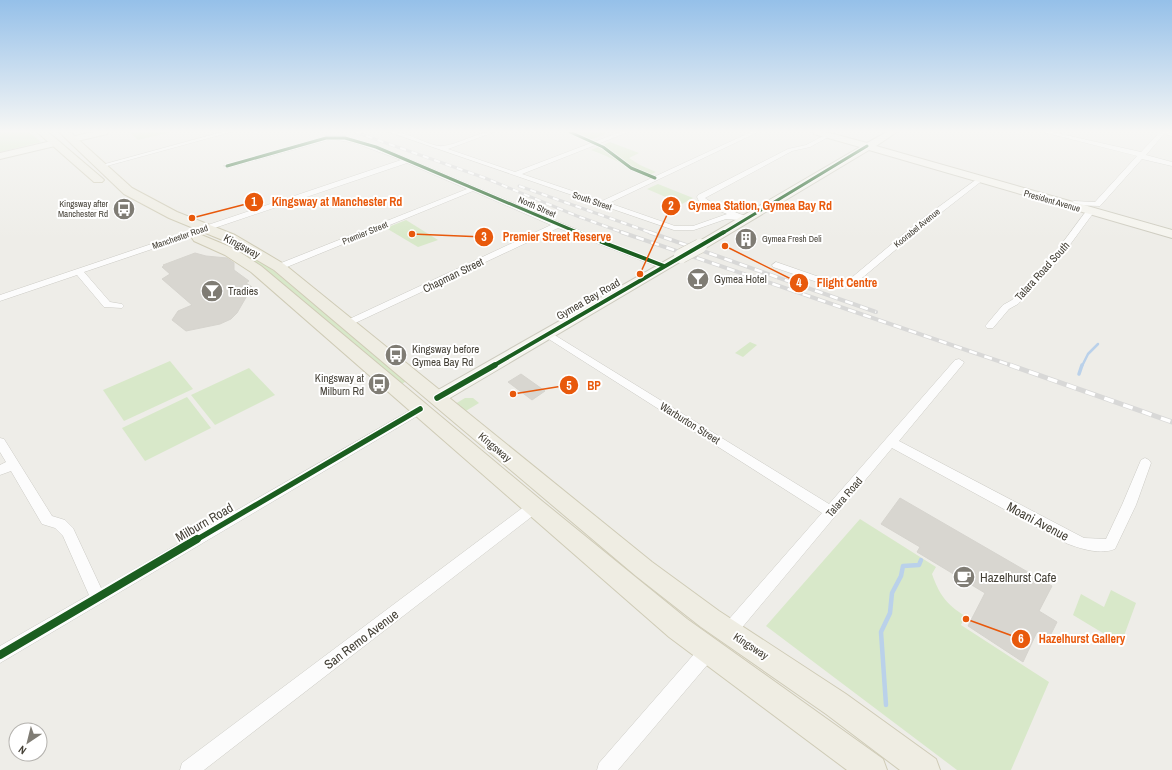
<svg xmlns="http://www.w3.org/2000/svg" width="1172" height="770" font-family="'Archivo Narrow',sans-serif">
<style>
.green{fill:#d8e8c9}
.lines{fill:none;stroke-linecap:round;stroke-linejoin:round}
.stream-far2{stroke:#bad1ea;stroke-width:2.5}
.stream-far1{stroke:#bad1ea;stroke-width:3.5}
.stream{stroke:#bad1ea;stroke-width:4.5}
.building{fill:#d8d6d0;stroke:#d6d4ce}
.street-casing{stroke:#cccbc5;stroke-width:1}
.secondary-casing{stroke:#cdcbbf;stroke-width:2}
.primary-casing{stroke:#cfcbb6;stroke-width:2}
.street{fill:#fcfcfc;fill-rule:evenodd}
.secondary{fill:#f5f4ee;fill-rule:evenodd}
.primary{fill:#efede3;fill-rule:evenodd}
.rail-far2-casing{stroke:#d8d8d7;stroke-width:3}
.rail-far1-casing{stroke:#d8d8d7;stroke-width:4}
.rail-casing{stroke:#d8d8d7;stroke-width:5}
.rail-far2{stroke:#fff;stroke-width:2;stroke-dasharray:6;stroke-linecap:butt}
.rail-far1{stroke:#fff;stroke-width:2.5;stroke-dasharray:8;stroke-linecap:butt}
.rail{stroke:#fff;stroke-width:3.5;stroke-dasharray:10;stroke-linecap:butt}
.secondary-bridge-casing{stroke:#cdcbbf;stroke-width:15;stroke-linecap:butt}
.secondary-bridge{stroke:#f5f4ee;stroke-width:14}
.cycleway-far3-casing{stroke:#fff;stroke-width:4.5}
.cycleway-far2-casing{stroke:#fff;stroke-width:6}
.cycleway-far1-casing{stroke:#fff;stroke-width:8}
.cycleway-casing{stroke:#fff;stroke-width:10}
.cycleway-far3{stroke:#1b5e20;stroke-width:3}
.cycleway-far2{stroke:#1b5e20;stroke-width:4}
.cycleway-far1{stroke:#1b5e20;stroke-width:5.5}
.cycleway{stroke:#1b5e20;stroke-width:8}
.labels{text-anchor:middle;stroke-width:4;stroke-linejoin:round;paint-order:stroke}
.far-street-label{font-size:9px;fill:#433f35;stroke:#fff}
.far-poi-label{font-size:9px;fill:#433f35;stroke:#fff;text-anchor:end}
.street-label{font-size:11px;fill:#433f35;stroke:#fff}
.poi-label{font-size:11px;fill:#433f35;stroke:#fff;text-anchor:start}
.near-street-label{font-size:13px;fill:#433f35;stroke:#fff}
.near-poi-label{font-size:13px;fill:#433f35;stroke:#fff;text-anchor:start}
.leader{fill:none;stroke:#e8590c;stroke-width:1.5}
.callout-dot{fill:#e8590c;stroke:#fff;stroke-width:1.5}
.mark-label{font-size:12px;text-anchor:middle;font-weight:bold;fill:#fff}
.callout-label{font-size:12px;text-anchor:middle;font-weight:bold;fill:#e8590c;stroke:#fff;stroke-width:4;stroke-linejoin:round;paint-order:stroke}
</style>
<rect width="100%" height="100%" fill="#eeede8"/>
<!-- green -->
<g class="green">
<polygon points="0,132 29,132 41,142 0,152"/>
<polygon points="129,132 171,132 138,140"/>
<polygon points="563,132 601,132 606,134 587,141"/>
<path d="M610 142 639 153 629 158 640 165 656 172 647 176C628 167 611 157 591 150Z"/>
<polygon points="658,184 693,198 682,204 647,189"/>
<polygon points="406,220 438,240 418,247 386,228"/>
<polygon points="245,251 269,267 406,381 402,384 396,380 243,252"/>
<polygon points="750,342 757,345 743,357 735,353"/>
<polygon points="170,361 193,389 124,421 103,390"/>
<polygon points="249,368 275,395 215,425 191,395"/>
<polygon points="187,397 211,428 145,461 122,428"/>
<polygon points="465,398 473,398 479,403 464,412 455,404"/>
<path d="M860 519 936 567 932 574C939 594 946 604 965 616L961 625 1049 682 1011 770H957L766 626Z"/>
<polygon points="1111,590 1136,603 1121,644 1073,615 1081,594 1104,607"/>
</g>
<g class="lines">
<!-- stream-far2 -->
<polyline class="stream-far2" points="1082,366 1088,354 1098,344"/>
<!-- stream-far1 -->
<polyline class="stream-far1" points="1079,374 1082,365"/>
<!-- stream -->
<polyline class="stream" points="886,705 881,632 890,613 892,593 901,576 903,566 919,565 921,560"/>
</g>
<!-- building -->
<g class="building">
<polygon points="195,253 206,256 227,258 234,263 234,270 249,281 246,283 252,287 237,313 231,319 220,324 186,331 172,320 178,311 192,305 162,279 170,274 162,267 164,266 163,265"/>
<polygon points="521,374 545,391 532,400 508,382"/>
<polygon points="900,498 1052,586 1039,611 1057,622 1048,640 1037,632 1023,662 968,626 985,593 917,552 920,547 881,524"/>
</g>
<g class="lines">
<!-- street casing -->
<g class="street-casing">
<g id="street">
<polygon points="222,132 231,132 103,167 98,166"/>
<path d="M389 132C406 130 431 148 443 146 460 144 476 132 494 132L448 149 515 172 620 132H628L522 174 602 201 751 132H758L609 203 675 226H693L727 214 700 203 697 197 698 195 788 149 806 145 827 134 832 135 810 147 792 151 705 198C709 202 743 216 750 217V221L726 219 694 230H674Z"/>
<polygon points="1043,132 1052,132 1141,152 1160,132 1172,132 1172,136 1164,134 1146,155 1172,162 1172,166 1142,159 1100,206 1071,205 1070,203 1074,201 1095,202 1137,156"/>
<polygon points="326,136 345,136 378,146 561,223 668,266 664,269 661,268 558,228 351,325 345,325 343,323 345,321 551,225 473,191 282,269 276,269 276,265 467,189 407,163 84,272 110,302 122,304 124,306 122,308 104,307 77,275 0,301 0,295 401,160 355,143 332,139 227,168 224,166"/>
<polygon points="977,179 983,180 924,226 856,283 850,283 850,279 918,222"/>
<polygon points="1087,210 1094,212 1058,261 1018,304 1009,309 993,328 987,328 985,326 987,324 1003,305 1012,300 1052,257"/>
<polygon points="776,262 825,279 846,283 848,285 843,288 820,283 773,267 772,265"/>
<path d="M548 331 829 504 955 360 959 359 964 362 963 364 899 441 1084 538 1106 539 1122 505 1141 460 1145 458 1149 460 1151 463 1136 505 1115 549C1100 555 1082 549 1068 544L892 448 735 636 729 639 723 636 721 631 723 626 822 513 544 336 543 334 544 332Z"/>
<polygon points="420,405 426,409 424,412 0,663 0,646 89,595 63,536 55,528 42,524 11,471 0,475 0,465 6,462 0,452 0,438 4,439 52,516 65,520 73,528 101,588"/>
<polygon points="534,502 539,503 541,507 539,511 204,770 180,770 182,763 529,503"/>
<polygon points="708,643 714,645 716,651 714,657 618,770 597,770 599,763 702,645"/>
</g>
</g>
<!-- secondary casing -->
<g class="secondary-casing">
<g id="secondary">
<polygon points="94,132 108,132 107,134 73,142 68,139 70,137"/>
<polygon points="813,132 826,132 867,143 887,132 897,132 876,146 1172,230 1172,238 869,150 704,249 696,249 694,246 696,243 860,147 814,134"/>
<polygon points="56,140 61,143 59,145 0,159 0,153"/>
<polygon points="681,252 685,253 687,256 685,259 443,402 437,404 431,402 429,398 431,394"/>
</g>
</g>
<!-- primary casing -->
<g class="primary-casing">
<g id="primary">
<polygon points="37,132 48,132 102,178 104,180 102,182 94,182"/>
<polygon points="59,132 70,132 132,188 177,212 235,235 284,264 652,562 719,611 846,694 936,759 940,770 900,770 826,714 701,627 636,576 274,270 225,241 169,218 124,194"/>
<polygon points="199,234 235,249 261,266 542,501 687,619 883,759 887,770 847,770 669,637 251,272 225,255 194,241 192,238 194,235"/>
</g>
</g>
<!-- street -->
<use href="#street" class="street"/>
<!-- secondary -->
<use href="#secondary" class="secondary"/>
<!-- primary -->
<use href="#primary" class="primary"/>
<!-- rail-far2 casing -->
<g class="rail-far2-casing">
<g id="rail-far2">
<polyline points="355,132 485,178 577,216 624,233"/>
<polyline points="519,186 652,233"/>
</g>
</g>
<!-- rail-far1 casing -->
<g class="rail-far1-casing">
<g id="rail-far1">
<polyline points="621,232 1013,366"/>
<polyline points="649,232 876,312"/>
</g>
</g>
<!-- rail casing -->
<g class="rail-casing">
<polyline id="rail" points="1010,365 1172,422"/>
</g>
<!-- rail-far2 -->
<use href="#rail-far2" class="rail-far2"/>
<!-- rail-far1 -->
<use href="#rail-far1" class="rail-far1"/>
<!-- rail -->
<use href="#rail" class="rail"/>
<!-- secondary-bridge casing -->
<g class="secondary-bridge-casing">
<polyline id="secondary-bridge" points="681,256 700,246"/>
</g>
<!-- secondary-bridge -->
<use href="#secondary-bridge" class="secondary-bridge"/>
<!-- cycleway-far3 casing -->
<g class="cycleway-far3-casing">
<g id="cycleway-far3">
<polyline points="570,132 603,147 631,168 655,178"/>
<polyline points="227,166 326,138 345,138 376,147 579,233"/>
<polyline points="723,233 867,146"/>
</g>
</g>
<!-- cycleway-far2 casing -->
<g class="cycleway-far2-casing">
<g id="cycleway-far2">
<polyline points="576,232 664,266"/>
<polyline points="493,366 724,232"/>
</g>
</g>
<!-- cycleway-far1 casing -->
<g class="cycleway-far1-casing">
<g id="cycleway-far1">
<polyline points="437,398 495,365"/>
<polyline points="196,540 420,409"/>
</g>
</g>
<!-- cycleway casing -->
<g class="cycleway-casing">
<polyline id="cycleway" points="0,655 197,539"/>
</g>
<!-- cycleway-far3 -->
<use href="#cycleway-far3" class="cycleway-far3"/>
<!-- cycleway-far2 -->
<use href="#cycleway-far2" class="cycleway-far2"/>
<!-- cycleway-far1 -->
<use href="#cycleway-far1" class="cycleway-far1"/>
<!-- cycleway -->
<use href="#cycleway" class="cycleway"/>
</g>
<!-- sky -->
<linearGradient id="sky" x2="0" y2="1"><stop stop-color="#95c0e9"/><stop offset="0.55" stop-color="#f7f7f5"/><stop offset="1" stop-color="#f7f7f5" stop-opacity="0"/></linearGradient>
<rect width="1172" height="239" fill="url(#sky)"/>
<!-- icons -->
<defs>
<g id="bus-disc" transform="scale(1.15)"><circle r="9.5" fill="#7f7c74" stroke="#fff"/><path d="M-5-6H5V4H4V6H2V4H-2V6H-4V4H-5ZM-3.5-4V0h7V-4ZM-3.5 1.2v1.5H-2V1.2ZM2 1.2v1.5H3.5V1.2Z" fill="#fff"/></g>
<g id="building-disc" transform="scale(1.15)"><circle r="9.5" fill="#7f7c74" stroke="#fff"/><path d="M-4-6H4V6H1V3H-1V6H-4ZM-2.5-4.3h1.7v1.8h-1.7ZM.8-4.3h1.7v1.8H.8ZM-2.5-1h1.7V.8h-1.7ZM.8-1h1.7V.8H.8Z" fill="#fff"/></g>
<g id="bar-disc" transform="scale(1.15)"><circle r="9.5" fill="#7f7c74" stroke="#fff"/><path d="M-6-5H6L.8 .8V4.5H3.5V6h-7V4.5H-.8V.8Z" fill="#fff"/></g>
<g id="cafe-disc" transform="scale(1.15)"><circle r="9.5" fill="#7f7c74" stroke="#fff"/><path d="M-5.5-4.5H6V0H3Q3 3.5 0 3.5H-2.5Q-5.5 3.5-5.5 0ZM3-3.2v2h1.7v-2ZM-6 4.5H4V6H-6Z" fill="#fff"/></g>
</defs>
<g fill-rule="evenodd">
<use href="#bus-disc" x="124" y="209"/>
<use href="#building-disc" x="746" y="239"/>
<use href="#bar-disc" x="698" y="279"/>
<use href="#bar-disc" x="212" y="291"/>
<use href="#bus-disc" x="396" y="355"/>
<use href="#bus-disc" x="379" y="384"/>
<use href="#cafe-disc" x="964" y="577"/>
</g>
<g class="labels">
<!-- far-street labels -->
<g class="far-street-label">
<text transform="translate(592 201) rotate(19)" y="3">South Street</text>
<text transform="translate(1052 201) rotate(16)" y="3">President Avenue</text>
<text transform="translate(537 207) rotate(23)" y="3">North Street</text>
<text transform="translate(917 228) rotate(-39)" y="3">Koorabel Avenue</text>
<text transform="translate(365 233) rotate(-22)" y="3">Premier Street</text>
<text transform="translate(180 237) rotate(-19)" y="3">Manchester Road</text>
</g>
<!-- far-poi labels -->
<g class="far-poi-label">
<text x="108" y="207">Kingsway after<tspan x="108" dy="10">Manchester Rd</tspan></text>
<text x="762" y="242" text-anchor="start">Gymea Fresh Deli</text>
</g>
<!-- street labels -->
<g class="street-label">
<text transform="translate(242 246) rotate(28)" y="4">Kingsway</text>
<text transform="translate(1042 271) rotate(-48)" y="4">Talara Road South</text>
<text transform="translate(453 275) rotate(-26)" y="4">Chapman Street</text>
<text transform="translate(588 299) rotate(-30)" y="4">Gymea Bay Road</text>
<text transform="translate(690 423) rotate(32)" y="4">Warburton Street</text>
<text transform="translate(495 447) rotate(40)" y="4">Kingsway</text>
<text transform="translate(844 497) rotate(-49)" y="4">Talara Road</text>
<text transform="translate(751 646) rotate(33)" y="4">Kingsway</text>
</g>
<!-- poi labels -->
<g class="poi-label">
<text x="714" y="283">Gymea Hotel</text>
<text x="228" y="295">Tradies</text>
<text x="412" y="353">Kingsway before<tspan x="412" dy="13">Gymea Bay Rd</tspan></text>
<text x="364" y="382" text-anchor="end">Kingsway at<tspan x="364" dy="13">Milburn Rd</tspan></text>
</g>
<!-- near-street labels -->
<g class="near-street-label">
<text transform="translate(1038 521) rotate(28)" y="5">Moani Avenue</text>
<text transform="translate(204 522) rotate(-30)" y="5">Milburn Road</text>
<text transform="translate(361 639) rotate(-37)" y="5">San Remo Avenue</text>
</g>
<!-- near-poi labels -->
<g class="near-poi-label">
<text x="980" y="582">Hazelhurst Cafe</text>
</g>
</g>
<!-- callouts -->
<path class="leader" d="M192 218L254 202M640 274L671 206M412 234L484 237M725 246L799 283M513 394L569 385M966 619L1021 639"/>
<g class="callout-dot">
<circle cx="192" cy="218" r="4"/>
<circle cx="640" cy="274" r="4"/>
<circle cx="412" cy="234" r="4"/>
<circle cx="725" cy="246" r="4"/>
<circle cx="513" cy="394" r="4"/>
<circle cx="966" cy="619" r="4"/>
<circle cx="254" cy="202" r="10"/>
<circle cx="671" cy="206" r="10"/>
<circle cx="484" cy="237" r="10"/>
<circle cx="799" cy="283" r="10"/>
<circle cx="569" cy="385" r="10"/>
<circle cx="1021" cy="639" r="10"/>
</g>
<g class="mark-label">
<text x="254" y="206">1</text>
<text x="671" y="210">2</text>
<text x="484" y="241">3</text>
<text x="799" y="287">4</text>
<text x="569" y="390">5</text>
<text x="1021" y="643">6</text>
</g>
<g class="callout-label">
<text x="337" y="206">Kingsway at Manchester Rd</text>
<text x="760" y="210">Gymea Station, Gymea Bay Rd</text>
<text x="557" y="241">Premier Street Reserve</text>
<text x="847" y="287">Flight Centre</text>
<text x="594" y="390">BP</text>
<text x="1082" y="643">Hazelhurst Gallery</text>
</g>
<!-- north arrow -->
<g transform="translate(28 742) rotate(215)"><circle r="19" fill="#ffffff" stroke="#b4b2ae"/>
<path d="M0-3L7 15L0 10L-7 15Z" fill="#7f7c74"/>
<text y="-6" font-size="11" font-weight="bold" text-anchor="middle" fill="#433f35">N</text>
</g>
</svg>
